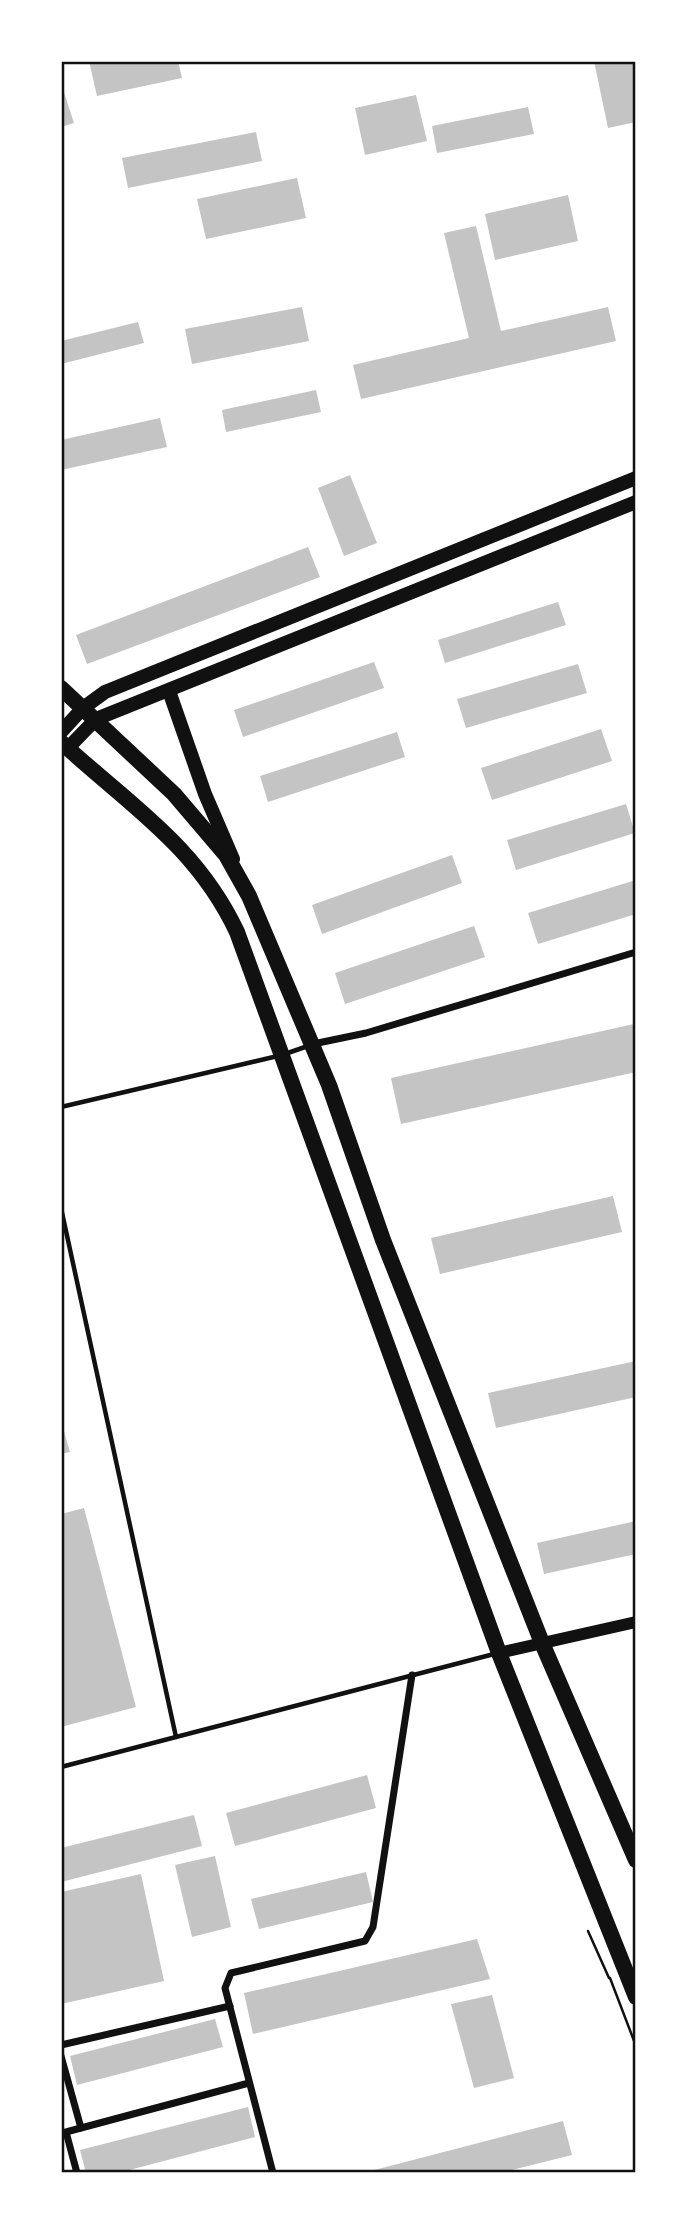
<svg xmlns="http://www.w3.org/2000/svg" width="697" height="2234" font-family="'Asap Condensed',sans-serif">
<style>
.building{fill:#c4c4c4}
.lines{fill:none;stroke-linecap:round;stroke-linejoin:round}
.path{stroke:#111;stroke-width:2.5}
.service{stroke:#111;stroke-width:4.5}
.minor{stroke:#111;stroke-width:7}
.tertiary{stroke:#111;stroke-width:12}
.secondary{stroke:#111;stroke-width:14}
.trunk{stroke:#111;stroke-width:16}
.neatline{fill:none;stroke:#111;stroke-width:2.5}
</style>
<rect width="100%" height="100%" fill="#fff"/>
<!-- building -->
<g class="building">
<polygon points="89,61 178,61 182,78 97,96"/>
<polygon points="594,61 636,61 636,122 608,128"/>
<polygon points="61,83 74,123 61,127"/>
<polygon points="416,95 427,141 365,155 355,108"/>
<polygon points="528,107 534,134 437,153 432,126"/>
<polygon points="256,132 262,161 128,188 122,158"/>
<polygon points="297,178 306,218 206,239 197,199"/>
<polygon points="568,195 578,241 495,260 485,214"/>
<polygon points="476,226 501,331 608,307 616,341 361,399 353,365 469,338 444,233"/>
<polygon points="302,307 309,341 192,364 185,329"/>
<polygon points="138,322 144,343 61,364 61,341"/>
<polygon points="316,390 321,412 226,432 222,410"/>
<polygon points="160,418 167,447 61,470 61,440"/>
<polygon points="350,475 377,543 344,556 318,488"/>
<polygon points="308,547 320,577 87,664 76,635"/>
<polygon points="558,602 566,625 445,663 438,640"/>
<polygon points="374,662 384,688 243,737 234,710"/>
<polygon points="578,664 587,693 466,728 457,699"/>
<polygon points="601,729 612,761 492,800 481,768"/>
<polygon points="397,732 405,757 268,802 260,776"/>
<polygon points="626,804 635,833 516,870 507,840"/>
<polygon points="452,855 462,883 322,934 312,905"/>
<polygon points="636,880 636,914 538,944 528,913"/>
<polygon points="474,926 485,957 345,1004 335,973"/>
<polygon points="634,1024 636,1072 401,1124 391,1078"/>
<polygon points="613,1196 622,1232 440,1274 431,1238"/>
<polygon points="636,1361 636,1397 496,1428 488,1393"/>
<polygon points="61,1421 70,1452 61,1454"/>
<polygon points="84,1508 136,1707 61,1727 61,1514"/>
<polygon points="636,1521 636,1554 544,1574 537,1543"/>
<polygon points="367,1775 376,1808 235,1846 226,1813"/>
<polygon points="194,1815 202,1846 61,1882 61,1848"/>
<polygon points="215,1856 231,1927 192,1937 175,1865"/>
<polygon points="366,1872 373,1902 259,1929 251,1899"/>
<polygon points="141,1874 164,1981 61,2004 61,1892"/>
<polygon points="477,1939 490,1979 253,2034 244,1993"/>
<polygon points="492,1995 514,2078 474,2088 451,2004"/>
<polygon points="215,2019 223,2047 77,2085 70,2056"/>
<polygon points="248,2107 255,2137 118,2173 86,2173 80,2150"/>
<polygon points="563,2121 572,2155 500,2173 363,2173"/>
</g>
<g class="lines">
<!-- path -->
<g class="path">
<polyline points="588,1931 609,1978"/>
<polyline points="610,1978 636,2046"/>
</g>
<!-- service -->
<g class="service">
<polyline points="61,1107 282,1055 308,1046"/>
<polyline points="61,1208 176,1737"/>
<polyline points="61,1767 494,1654"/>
</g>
<!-- minor -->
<g class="minor">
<polyline points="313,1044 366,1033 636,952"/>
<polyline points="61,2045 230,2006"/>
<polyline points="61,2056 81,2128"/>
<polyline points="77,2173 66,2132 249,2083"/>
<polyline points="273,2173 225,1988 231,1973 365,1941 373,1927 412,1675"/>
</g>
<!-- tertiary -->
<polyline class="tertiary" points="499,1653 636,1622"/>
<!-- secondary -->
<g class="secondary">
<polyline points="169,691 205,794 233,859"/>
<polyline points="61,732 83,708 105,692 636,478"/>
<polyline points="68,748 96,719 636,502"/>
</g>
<!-- trunk -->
<g class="trunk">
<polyline points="61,688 174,794 226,855 249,896 329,1085 383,1240 542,1643 636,1860"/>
<path d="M61 742C129 805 196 845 237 932L499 1653 636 1997"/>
</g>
</g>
<!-- border -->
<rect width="697" height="2234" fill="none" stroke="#ffffff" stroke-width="126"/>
<rect x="63" y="63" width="571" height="2108" class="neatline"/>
</svg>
